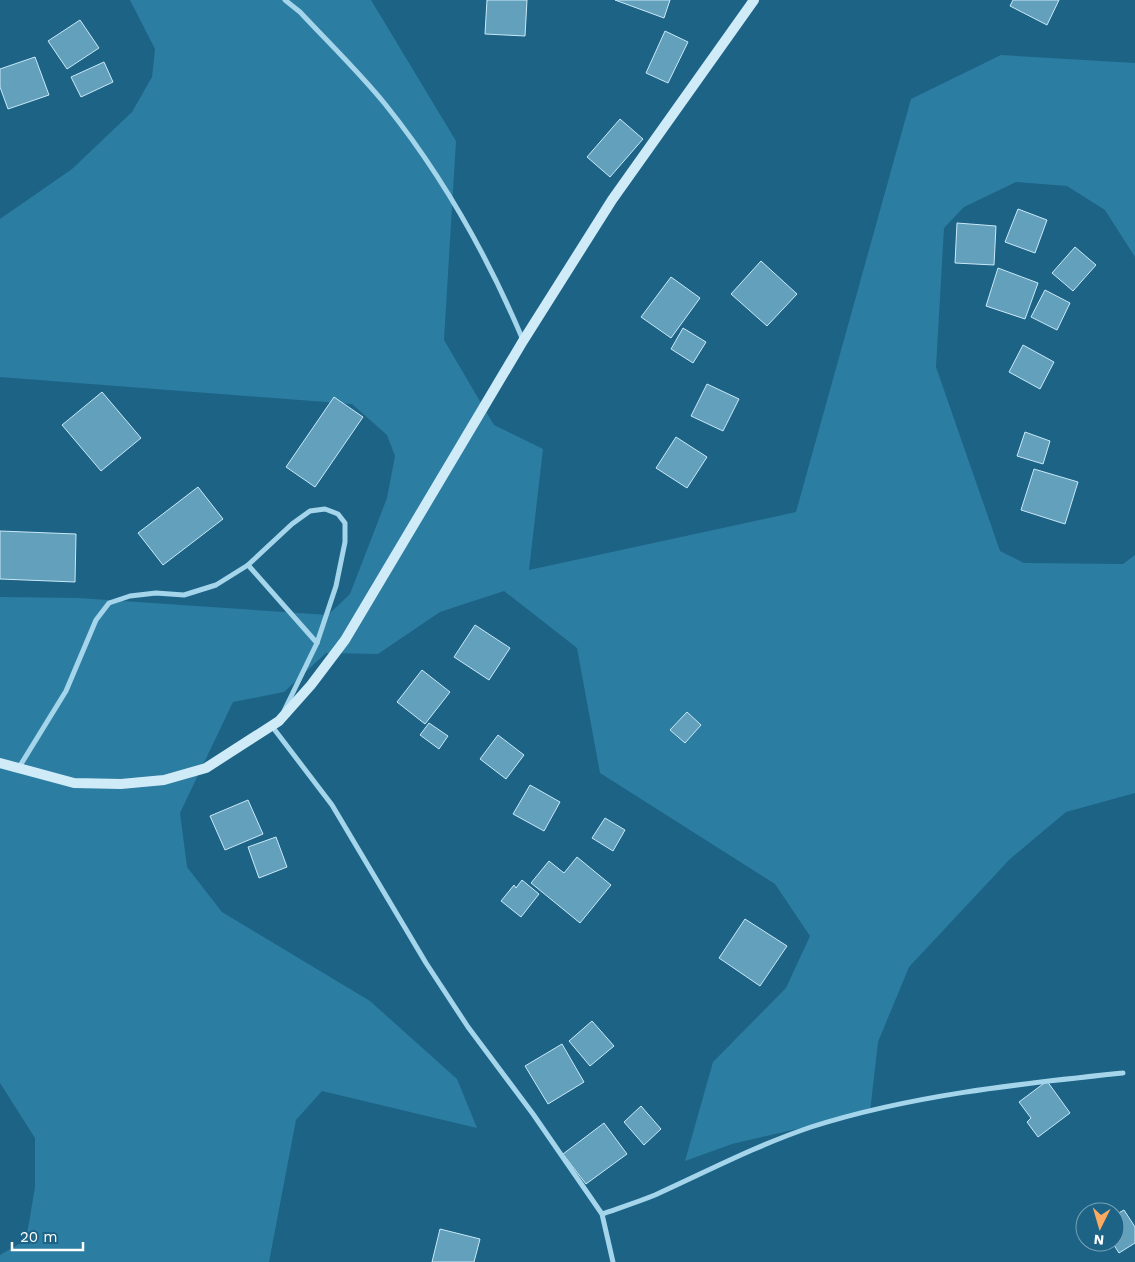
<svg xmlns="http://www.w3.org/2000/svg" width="1135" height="1262" font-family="'Work Sans',sans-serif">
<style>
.green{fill:#2c7da2}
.building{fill:#62a0bb;stroke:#c9e9f8}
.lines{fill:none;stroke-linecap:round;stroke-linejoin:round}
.street{stroke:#a4d5eb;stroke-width:5}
.secondary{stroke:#d0ebf8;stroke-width:10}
</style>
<rect width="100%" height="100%" fill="#1c6386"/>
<!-- green -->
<polygon class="green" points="130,0 371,0 456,141 444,340 494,425 543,449 529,570 796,512 911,99 1001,55 1135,63 1135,257 1105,210 1067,186 1016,182 964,207 944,228 936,367 1000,551 1024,563 1123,564 1135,555 1135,793 1066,812 1010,859 909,967 878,1042 870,1112 732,1144 685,1161 713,1062 786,988 810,936 775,884 600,773 577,648 504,591 440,612 378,654 326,653 284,692 233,702 180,813 187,867 222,912 370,1001 457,1079 477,1128 322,1091 296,1120 269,1262 0,1262 0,1255 26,1240 35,1187 35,1138 0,1083 0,597 78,598 328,615 350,594 387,498 395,456 387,435 352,404 0,377 0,219 72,169 132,112 152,77 155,49"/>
<!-- building -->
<g class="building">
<polygon points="487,0 527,0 525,36 485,34"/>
<polygon points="615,0 670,0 664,18"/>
<polygon points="1013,0 1059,0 1047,25 1010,6"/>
<polygon points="80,20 99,48 67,69 48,41"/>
<polygon points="665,31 688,42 668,83 646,73"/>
<polygon points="35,57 49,95 8,109 0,87 0,69"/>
<polygon points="104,62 113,82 81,97 71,77"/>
<polygon points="620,119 643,139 610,177 587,157"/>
<polygon points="1018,209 1047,220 1035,253 1005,242"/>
<polygon points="957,223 996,226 994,265 955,263"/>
<polygon points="1075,247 1096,265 1073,291 1052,273"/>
<polygon points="761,261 797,294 767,326 731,294"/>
<polygon points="998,268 1038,283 1025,319 986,306"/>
<polygon points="671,277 700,298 671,338 641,317"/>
<polygon points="1045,290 1070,303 1057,330 1031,317"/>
<polygon points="683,328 706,342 693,363 671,349"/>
<polygon points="1023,345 1054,362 1040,389 1009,372"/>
<polygon points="707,384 739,399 723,431 691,416"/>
<polygon points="102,392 141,438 101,471 62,425"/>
<polygon points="334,397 363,417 315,487 286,467"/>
<polygon points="1025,432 1050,441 1043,464 1017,456"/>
<polygon points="676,437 707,457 687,488 656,468"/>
<polygon points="1034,469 1078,482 1065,524 1021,510"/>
<polygon points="198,487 223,519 163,565 138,533"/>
<polygon points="0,531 76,534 75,582 0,579"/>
<polygon points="475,625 510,648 489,680 454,657"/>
<polygon points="422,670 450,692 425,724 397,702"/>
<polygon points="687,712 701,725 685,743 670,730"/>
<polygon points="429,723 448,736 439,749 420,735"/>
<polygon points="498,735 524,755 506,779 480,759"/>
<polygon points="530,785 560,802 544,831 513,814"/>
<polygon points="248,800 263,834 225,850 210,816"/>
<polygon points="605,818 625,830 613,851 592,838"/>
<polygon points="276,837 287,867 259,878 248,847"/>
<polygon points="577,857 611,885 580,923 531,883 549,861 564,873"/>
<polygon points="522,880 539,894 521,917 501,901 514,885 516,888"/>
<polygon points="745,919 787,946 760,986 719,958"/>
<polygon points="592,1021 614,1046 590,1066 569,1041"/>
<polygon points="562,1044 584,1082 548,1104 525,1066"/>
<polygon points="1047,1081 1070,1113 1038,1137 1027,1122 1031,1118 1019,1102"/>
<polygon points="641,1106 661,1129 644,1145 624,1122"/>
<polygon points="604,1123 627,1154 586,1184 563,1154"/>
<polygon points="1124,1210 1135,1227 1135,1243 1119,1253 1112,1242 1115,1242 1115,1215"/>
<polygon points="440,1229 480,1239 474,1262 432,1262"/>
</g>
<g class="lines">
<!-- street -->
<g class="street">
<path d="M285 0 300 12C328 42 359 72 385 104 442 175 488 257 523 340"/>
<polyline points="248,565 317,643"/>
<polyline points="271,725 332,805 426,963 468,1027 533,1114 602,1214 613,1262"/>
<polyline points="18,769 66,691 96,620 109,603 130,596 156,593 184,595 216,585 248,565 292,524 310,511 325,509 338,514 345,523 345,542 336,586 317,643 284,711"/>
<path d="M602 1214C619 1208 638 1202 655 1195 708 1171 755 1146 811 1127 911 1095 1018 1084 1123 1073"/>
</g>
<!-- secondary -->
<polyline class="secondary" points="0,763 74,783 121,784 164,780 206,768 279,721 311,685 345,640 523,341 612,200 754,0"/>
</g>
<!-- north arrow -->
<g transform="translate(1100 1227) rotate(185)"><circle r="24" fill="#1c6386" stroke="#77a1b6"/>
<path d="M0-4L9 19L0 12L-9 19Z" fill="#fbaa61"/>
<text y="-8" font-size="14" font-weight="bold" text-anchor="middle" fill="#ffffff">N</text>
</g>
<!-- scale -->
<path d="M12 1242v8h71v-8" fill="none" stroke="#ffffff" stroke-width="2.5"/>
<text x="20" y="1242" font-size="15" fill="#ffffff" stroke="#1c6386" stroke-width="4" paint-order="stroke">20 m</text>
</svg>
